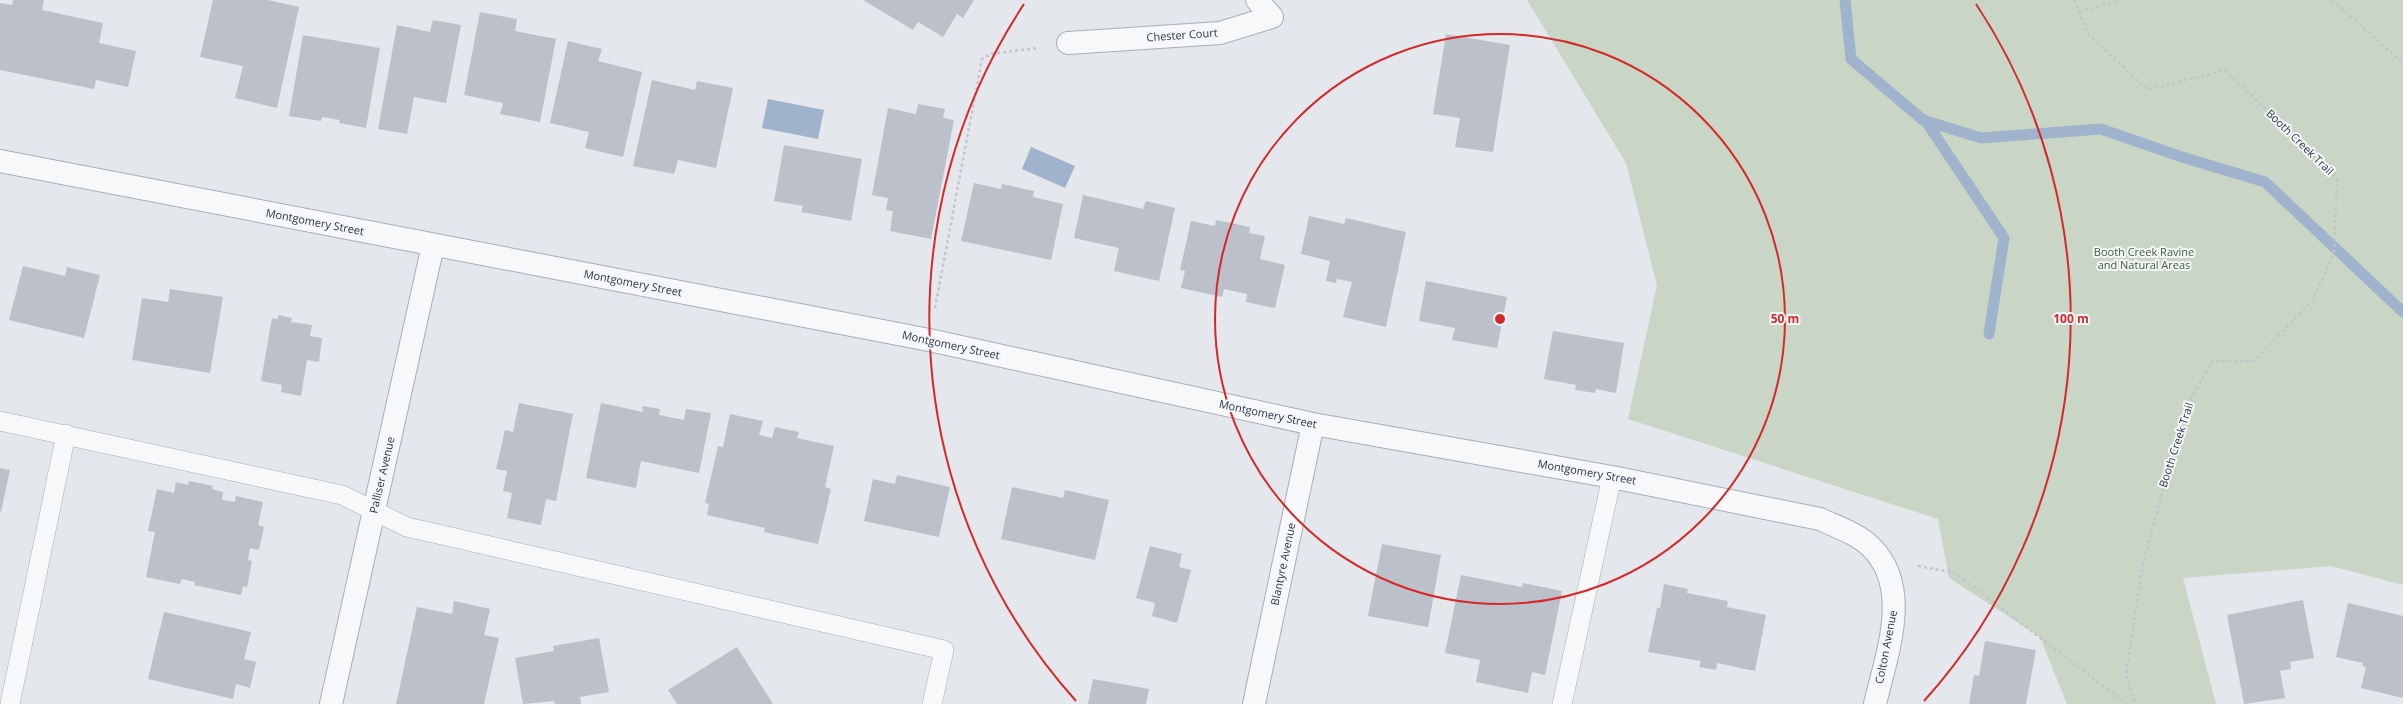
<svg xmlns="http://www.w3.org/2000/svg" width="2403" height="704" font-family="'Open Sans',sans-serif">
  <rect width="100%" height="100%" fill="#e4e7ec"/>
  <path fill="#c9d6c5" d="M1527 0H2403V585L2331 566 2183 578 2216 704H2067L2040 637 1949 578 1938 519 1628 419 1657 285 1626 163Z"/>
  <path fill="#9fb4cc" d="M768 99 824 110 818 139 762 128Z
    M1031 147 1075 166 1065 188 1022 169Z"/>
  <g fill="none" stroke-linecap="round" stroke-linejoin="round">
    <path stroke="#9fb4cc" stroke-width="11" d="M1845 0 1851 59 1923 120 1981 138 2101 129 2182 157 2265 182 2403 312
      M1925 120 2004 238 1989 334"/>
  </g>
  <path fill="#bbc0ca" d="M13 0H44L42 10 103 23 99 43 136 51 128 87 96 80 94 89 0 70V3L12 5Z
    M213 0H268L299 7 277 108 235 98 243 66 200 57Z
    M863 0H974L963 18 957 14 943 37 918 22 913 30Z
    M480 12 517 19 515 31 556 39 540 122 500 114 503 103 464 95Z
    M433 20 461 25 446 103 414 97 407 134 378 129 397 25 430 32Z
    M1446 34 1510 45 1493 152 1455 147 1460 118 1433 114Z
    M303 35 380 48 366 128 339 123 340 120 322 117 321 121 289 116Z
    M568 41 602 49 598 61 642 72 623 157 585 148 589 132 550 123Z
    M652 80 695 90 697 81 733 88 716 168 678 160 674 174 633 166Z
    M918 104 945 109 943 118 954 120 931 239 890 231 893 211 886 210 888 198 872 195 888 108 916 114Z
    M784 145 862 159 851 221 801 212 803 206 774 201Z
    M974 183 1001 189 1002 184 1034 191 1033 197 1063 204 1051 260 961 241Z
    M1083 195 1143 209 1146 201 1175 208 1159 281 1114 271 1119 248 1074 238Z
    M1309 216 1344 224 1346 218 1406 232 1386 327 1343 317 1352 282 1337 279 1336 283 1326 281 1330 261 1301 254Z
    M1216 220 1250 227 1249 233 1265 236 1260 259 1285 265 1275 308 1246 302 1247 294 1224 289 1222 297 1181 288 1185 271 1180 270 1191 221 1215 226Z
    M23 266 65 276 67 267 100 275 84 338 9 320Z
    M1426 281 1507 297 1497 348 1452 340 1455 328 1419 321Z
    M170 289 223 297 210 373 132 360 142 298 168 302Z
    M278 315 292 318 291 322 312 325 310 336 322 338 319 362 307 360 301 396 281 392 282 385 261 381 272 318 278 319Z
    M1553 331 1624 343 1616 393 1596 389 1595 393 1575 390 1576 385 1544 379Z
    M519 403 573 414 556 501 546 499 541 525 507 518 512 493 503 491 507 471 496 469 505 430 513 432Z
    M601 403 643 412 642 406 660 409 659 415 684 420 686 409 711 413 699 473 641 461 636 488 586 478Z
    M730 414 763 421 759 435 772 438 775 427 799 432 797 438 834 446 825 487 831 489 818 544 764 532 765 528 707 515 709 504 705 503 718 446 723 447Z
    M0 468 10 470 1 512 0 511Z
    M897 475 950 487 939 537 864 521 873 479 895 484Z
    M189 481 213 486 212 489 223 492 222 500 235 502 236 496 263 502 258 525 264 527 259 550 250 548 248 560 252 561 247 587 243 586 241 595 194 585 195 582 182 579 180 584 146 577 155 532 148 531 157 489 174 493 176 482 188 485Z
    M1012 487 1063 498 1065 490 1109 500 1095 560 1001 539Z
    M1382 544 1441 555 1428 627 1368 616Z
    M1150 546 1182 554 1179 567 1191 570 1177 623 1152 616 1155 603 1136 598Z
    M1461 575 1522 587 1523 583 1562 591 1545 675 1532 672 1528 693 1476 682 1480 660 1445 653Z
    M1664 584 1688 589 1687 593 1728 601 1727 607 1766 615 1755 671 1717 663 1716 670 1699 667 1701 661 1648 652 1657 608H1660Z
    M2303 600 2314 658 2290 662 2291 669 2280 671 2285 698 2244 704 2227 615Z
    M454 601 490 609 484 635 499 638 484 704H396L417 607 452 614Z
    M2348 603 2403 616V698L2361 688 2366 667 2362 666 2363 663 2336 657Z
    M164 612 251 632 244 659 256 662 250 688 236 684 233 699 148 679Z
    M599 638 609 692 580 697 581 704H555L554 701 523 704 515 658 554 651 553 646Z
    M1985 641 2036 650 2026 704H1969L1974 675 1979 676Z
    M737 647 773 704H677L668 690Z
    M1093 679 1149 689 1146 704H1088Z"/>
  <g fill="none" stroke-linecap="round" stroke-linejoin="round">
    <defs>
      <path id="lane" d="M0 421 342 495 407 527 944 650 932 704
        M10 704 66 434
        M1562 704 1612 477"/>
      <path id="street" d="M1068 43 1220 33 1272 17 1257 0
        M0 161 929 340 1313 424 1612 477 1820 519C1837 527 1858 534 1871 547 1913 588 1886 656 1875 704
        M331 704 433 245
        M1254 704 1313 424"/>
    </defs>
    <use href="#lane" stroke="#a9aeb7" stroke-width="20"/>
    <use href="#street" stroke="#a9aeb7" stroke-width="24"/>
    <path stroke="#c2c5cb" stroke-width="2.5" stroke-dasharray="3 3" stroke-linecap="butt" d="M2074 0 2088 34 2148 90 2225 70 2337 178 2334 253 2313 300 2254 361H2213L2186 406 2143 563 2126 674 2135 704
      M2332 0 2403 63
      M2079 12 2119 0
      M935 308 982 59 991 54 1037 48
      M1918 566 1955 573 2127 704"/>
    <use href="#lane" stroke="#f7f8fa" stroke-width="19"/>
    <use href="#street" stroke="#f7f8fa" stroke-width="22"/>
  </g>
  <g fill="none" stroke="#d62828" stroke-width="2">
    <circle cx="1500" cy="319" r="285"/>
    <path d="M1076 701A571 571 0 0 1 1024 4M1976 4A571 571 0 0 1 1924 701"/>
  </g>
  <g text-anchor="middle" stroke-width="4" stroke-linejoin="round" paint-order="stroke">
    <g font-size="11" fill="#2b3445" stroke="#f4f6f9">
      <text transform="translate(1182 35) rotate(-4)" y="4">Chester Court</text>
      <text transform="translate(2300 142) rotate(44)" y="4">Booth Creek Trail</text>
      <text transform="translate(315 222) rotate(11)" y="4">Montgomery Street</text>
      <text transform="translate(633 283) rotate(11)" y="4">Montgomery Street</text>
      <text transform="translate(951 345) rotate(12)" y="4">Montgomery Street</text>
      <text transform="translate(1268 414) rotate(12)" y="4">Montgomery Street</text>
      <text transform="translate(2176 445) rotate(-72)" y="4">Booth Creek Trail</text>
      <text transform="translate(1587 472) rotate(10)" y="4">Montgomery Street</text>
      <text transform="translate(382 475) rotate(-77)" y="4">Palliser Avenue</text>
      <text transform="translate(1283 564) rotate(-78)" y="4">Blantyre Avenue</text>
      <text transform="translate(1886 647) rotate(-79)" y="4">Colton Avenue</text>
    </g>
    <g font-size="11" fill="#3f6138" stroke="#f4f6f9">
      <text x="2144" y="256">Booth Creek Ravine<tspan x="2144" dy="13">and Natural Areas</tspan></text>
    </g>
  </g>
  <circle cx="1500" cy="319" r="6" fill="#d62828" stroke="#f4f6f9" stroke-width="2"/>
  <g font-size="12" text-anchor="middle" font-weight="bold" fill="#d62828" stroke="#f4f6f9" stroke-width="4" stroke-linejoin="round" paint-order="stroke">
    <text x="1785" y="323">50 m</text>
    <text x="2071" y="323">100 m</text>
  </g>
</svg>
